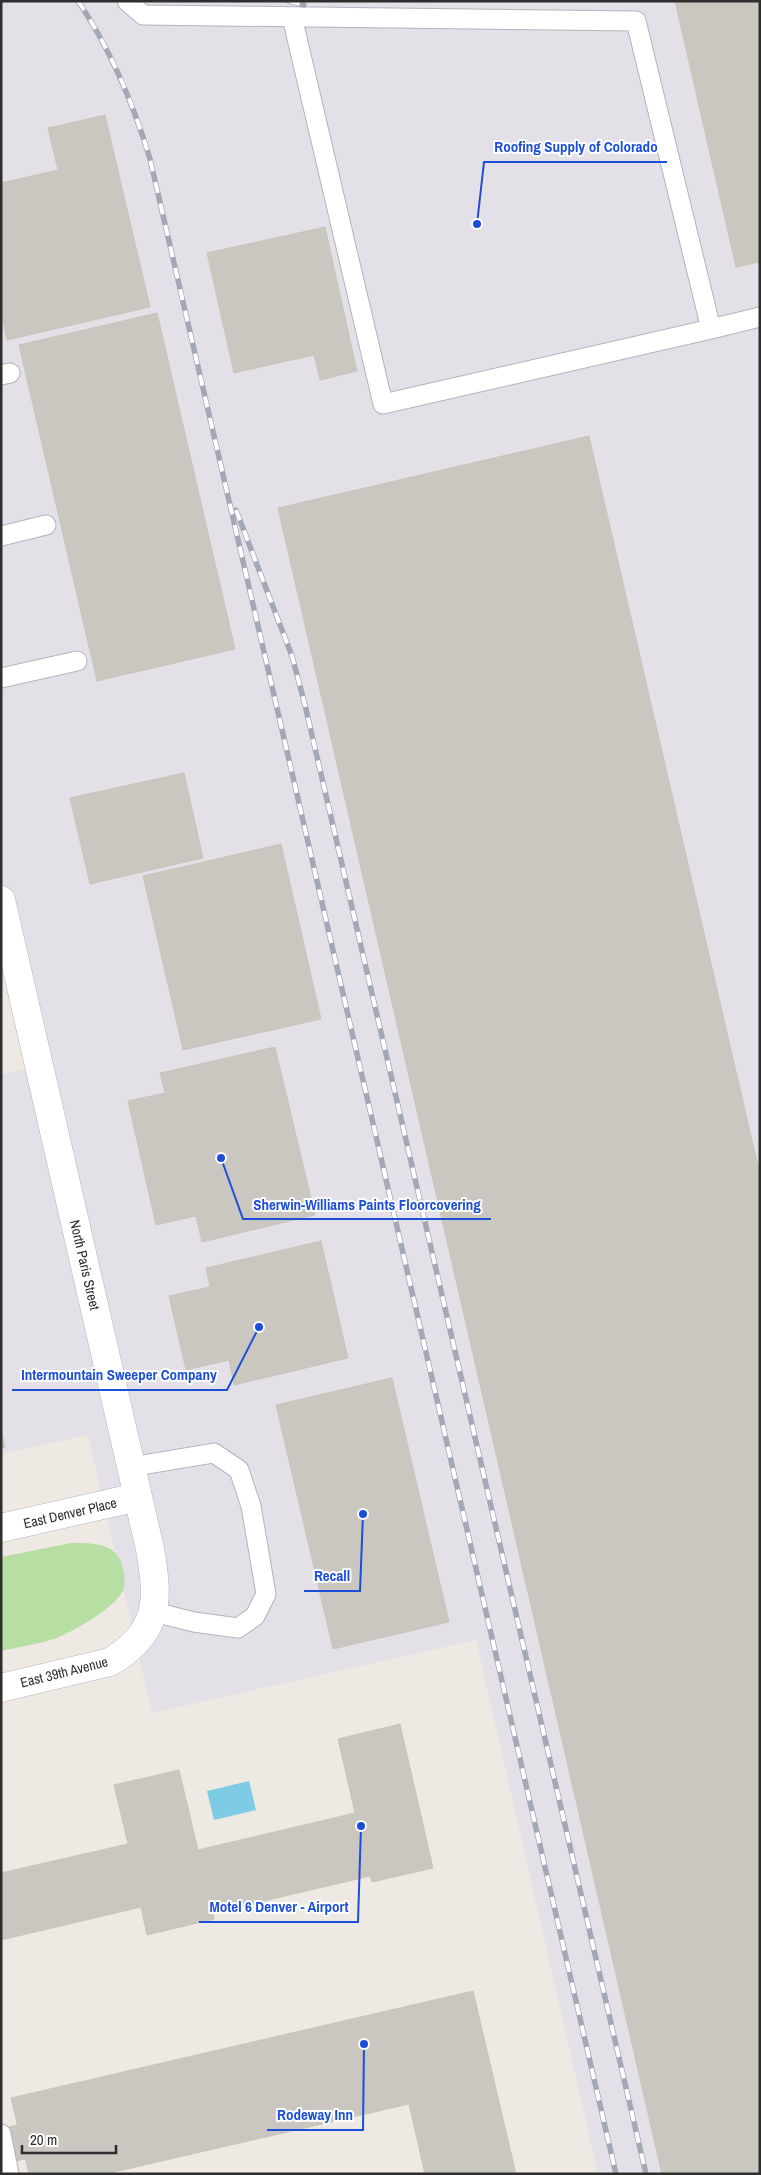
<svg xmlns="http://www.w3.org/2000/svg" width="761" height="2175" font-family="'Archivo Narrow',sans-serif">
  <rect width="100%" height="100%" fill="#eee9e2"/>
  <path fill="#e3e1e7" d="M1 1H760V2174H598L476 1640 152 1713 88 1435 1 1454V1075L39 1066 1 900Z"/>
  <path fill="#b8dfa3" d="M71 1543C90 1543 116 1542 122 1565 124 1572 125 1580 124 1588 119 1606 71 1633 54 1639 37 1644 19 1647 1 1651V1557Z"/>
  <path fill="#7ecbe6" d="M249 1781 256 1810 214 1820 207 1791Z"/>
  <path fill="#cac7c0" stroke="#cac4bb" d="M675 1H760V262L736 267Z
    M105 115 150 307 7 340 1 313V183L58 170 48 128Z
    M325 227 357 371 320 380 314 355 234 373 207 253Z
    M157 313 235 649 97 681 19 345Z
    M589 436 760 1175V2174H662L278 508Z
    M184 773 203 858 90 884 70 798Z
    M281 844 321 1019 183 1050 143 876Z
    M275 1047 315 1215 202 1242 196 1216 156 1225 128 1101 165 1093 160 1073Z
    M321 1241 348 1358 234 1385 229 1360 186 1370 169 1296 210 1287 206 1268Z
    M392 1378 449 1622 333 1649 276 1405Z
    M1 1430 5 1447 1 1448Z
    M400 1724 433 1868 372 1882 370 1876 213 1913 214 1919 147 1935 141 1907 1 1940V1873L128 1844 114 1785 179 1770 198 1850 355 1813 338 1739Z
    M473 1991 516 2174H425L409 2104 105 2174H29L11 2098Z
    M17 2125 25 2159 1 2164V2129Z"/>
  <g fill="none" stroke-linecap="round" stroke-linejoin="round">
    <defs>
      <path id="lane" d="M127 1 143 15 636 21 711 329 760 317
        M292 17 383 404 711 329
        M1 375 10 373
        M1 536 46 525
        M1 678 77 661
        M130 1467 214 1453 239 1470 251 1506 266 1594 255 1616 238 1628 194 1622 154 1612
        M1 2134 9 2174"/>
      <path id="secondary" d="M1 900 150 1549C159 1601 160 1632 110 1662L1 1688
        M1 1528 138 1497"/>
    </defs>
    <use href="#lane" stroke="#b2b4bd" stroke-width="21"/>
    <use href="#secondary" stroke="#b2b4bd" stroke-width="29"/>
    <use href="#lane" stroke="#fff" stroke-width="19"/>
    <use href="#secondary" stroke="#fff" stroke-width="28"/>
    <defs>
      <path id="rail" d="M78 1C111 50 133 103 150 159L616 2174
        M289 1 304 5
        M236 510 292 656 305 705 646 2174"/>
    </defs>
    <use href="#rail" stroke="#a4a7b6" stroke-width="5.5"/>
    <use href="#rail" stroke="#fff" stroke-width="4" stroke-dasharray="11" stroke-linecap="butt"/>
  </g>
  <g text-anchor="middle" stroke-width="4" stroke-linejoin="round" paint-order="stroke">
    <g font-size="14" fill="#2e2e2e" stroke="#fff">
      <text transform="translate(85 1265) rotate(77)" y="5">North Paris Street</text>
      <text transform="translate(70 1513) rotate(-13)" y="5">East Denver Place</text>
      <text transform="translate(64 1672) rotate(-14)" y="5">East 39th Avenue</text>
    </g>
  </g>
  <path fill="none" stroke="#1d4ed8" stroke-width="2" d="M477 224L484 162H667M221 1158L243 1219H491M259 1327L227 1390H12M363 1514L360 1591H304M361 1826L358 1922H199M364 2044L363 2130H267"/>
  <g fill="#1d4ed8" stroke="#fff" stroke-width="2">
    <circle cx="477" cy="224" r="5"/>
    <circle cx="221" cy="1158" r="5"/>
    <circle cx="259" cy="1327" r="5"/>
    <circle cx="363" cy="1514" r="5"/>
    <circle cx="361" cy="1826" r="5"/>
    <circle cx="364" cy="2044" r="5"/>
  </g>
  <g font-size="15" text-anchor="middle" font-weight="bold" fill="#1d4ed8" stroke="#fff" stroke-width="4" stroke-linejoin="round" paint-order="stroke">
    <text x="576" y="152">Roofing Supply of Colorado</text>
    <text x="367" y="1210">Sherwin-Williams Paints Floorcovering</text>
    <text x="119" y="1380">Intermountain Sweeper Company</text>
    <text x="332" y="1581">Recall</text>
    <text x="279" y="1912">Motel 6 Denver - Airport</text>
    <text x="315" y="2120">Rodeway Inn</text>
  </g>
  <rect width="761" height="2175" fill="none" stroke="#2e2e2e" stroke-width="5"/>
  <path d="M22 2145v8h94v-8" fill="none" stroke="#2e2e2e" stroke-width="2.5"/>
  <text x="30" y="2145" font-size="15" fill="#2e2e2e" stroke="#ffffff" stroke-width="4" paint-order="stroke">20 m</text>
</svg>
